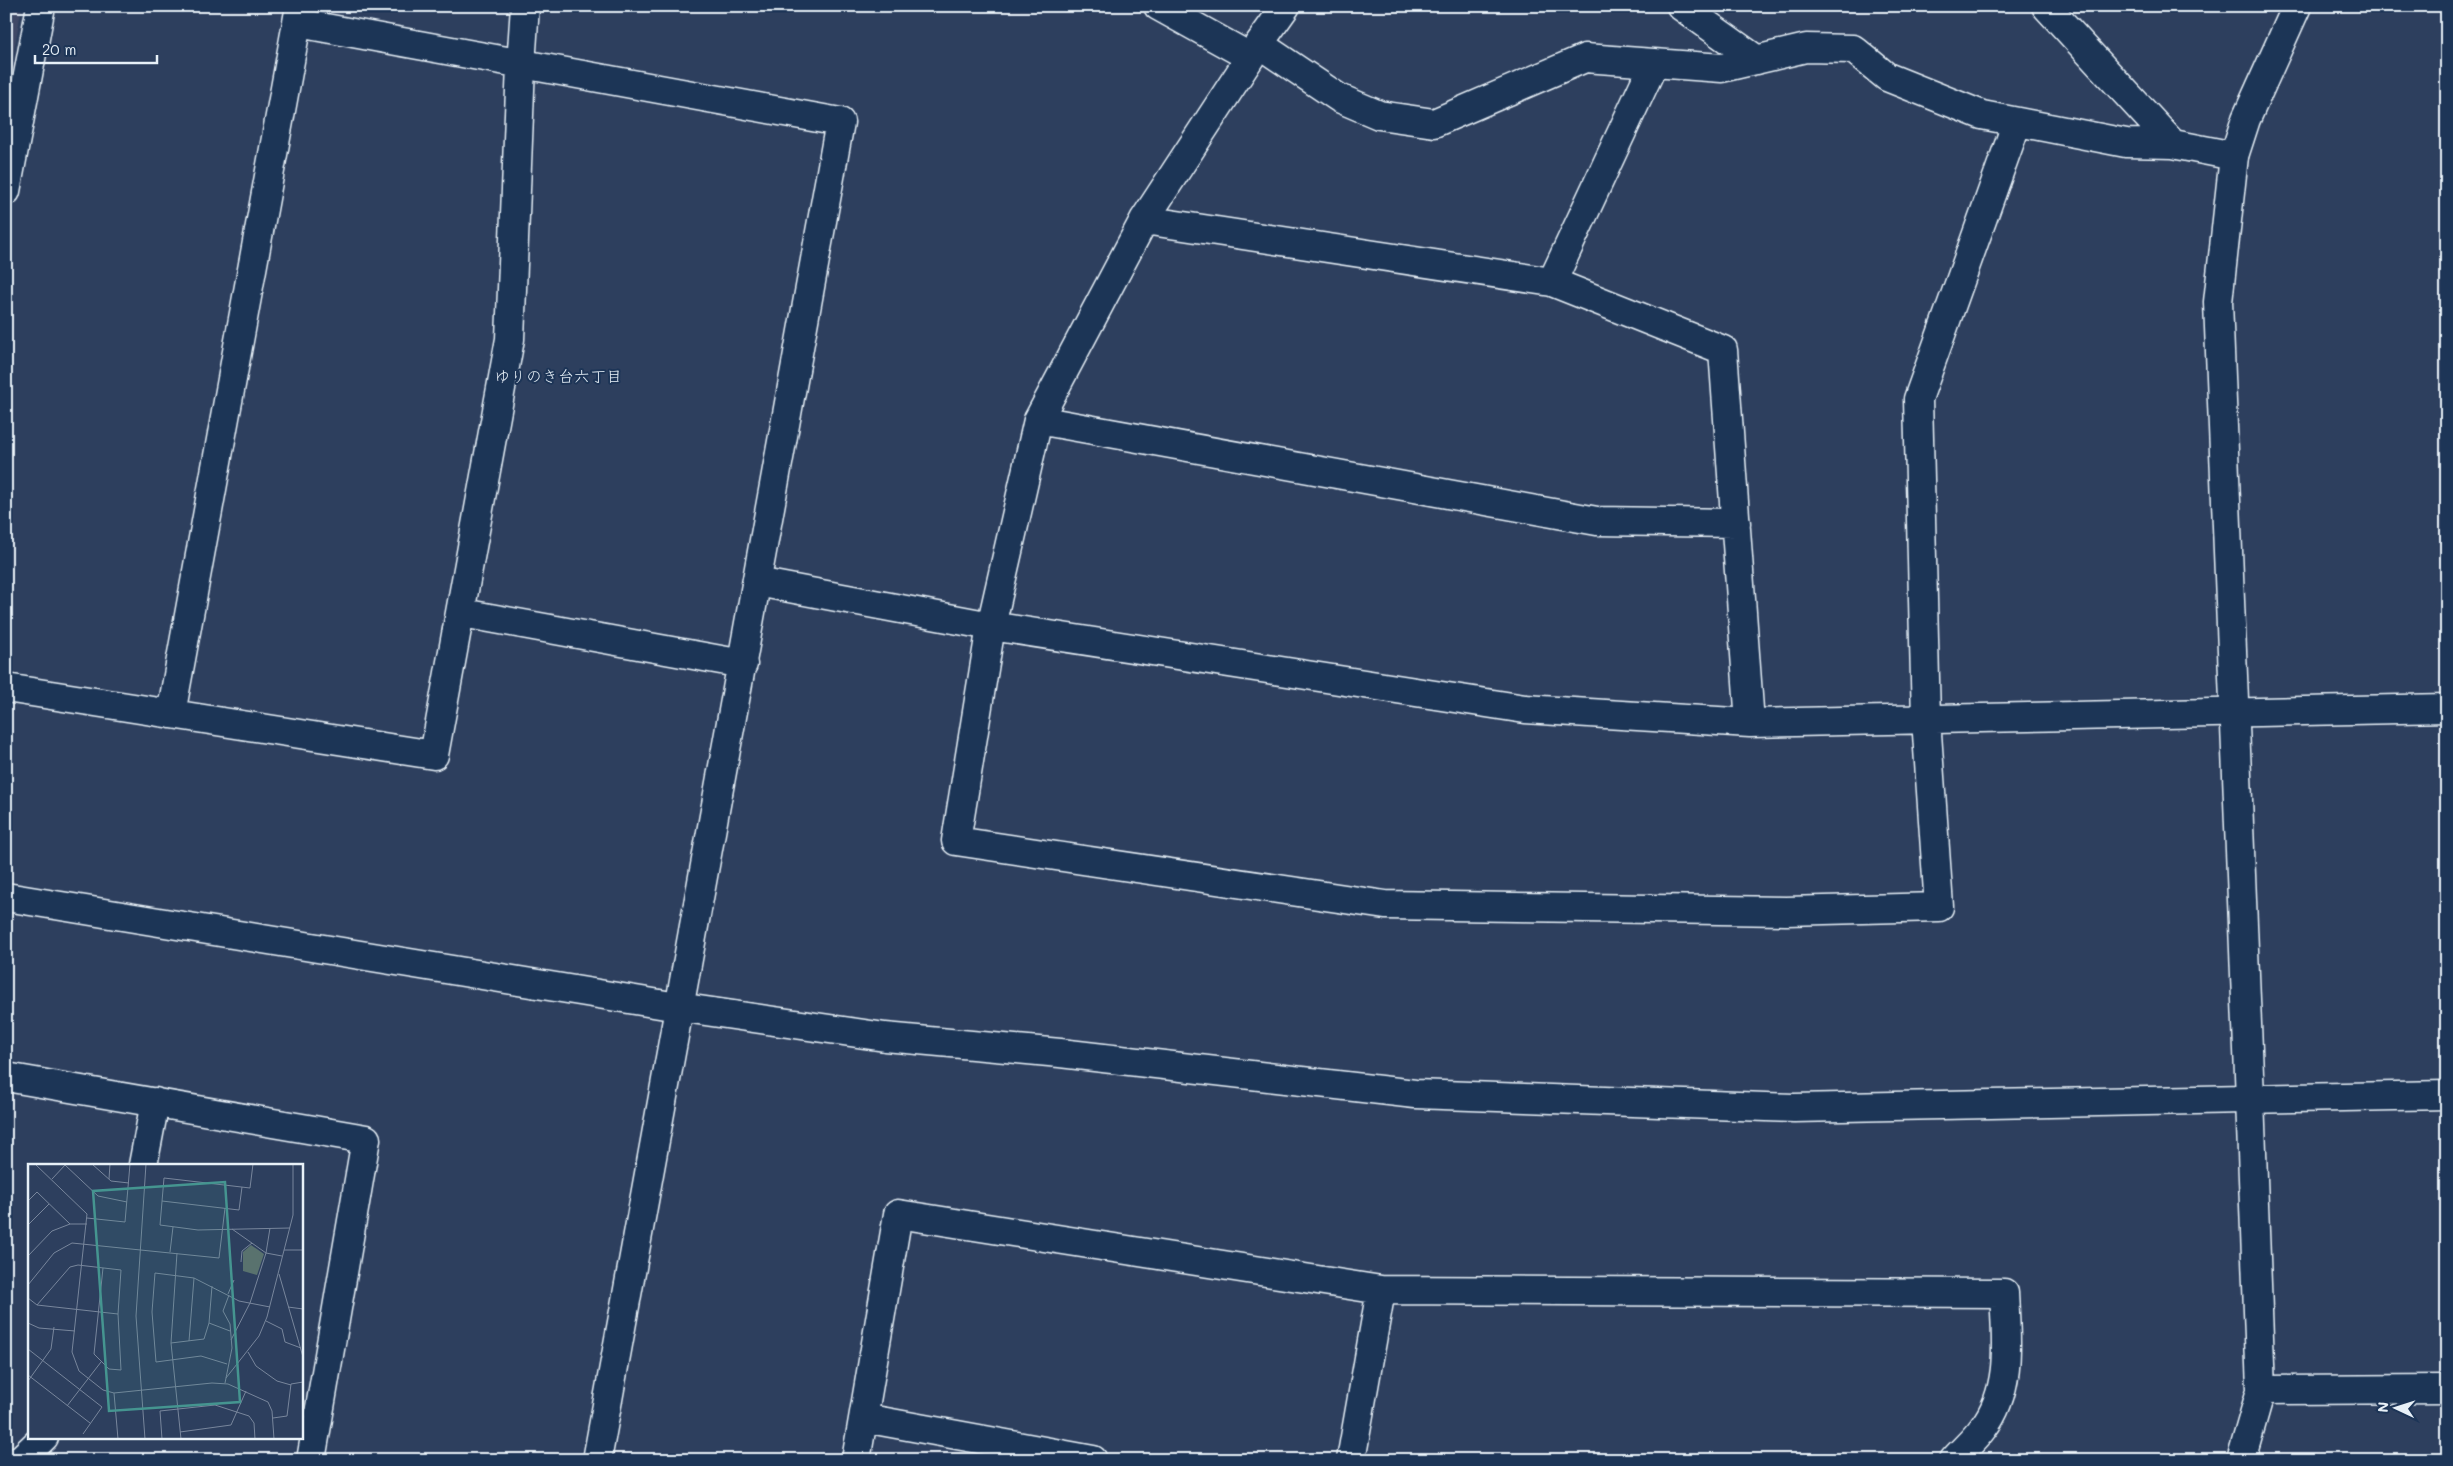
<svg xmlns="http://www.w3.org/2000/svg" width="2453" height="1466" font-family="Mali,'Klee One',sans-serif">
  <rect width="100%" height="100%" fill="#2d3f5e"/>
  <filter id="ink" filterUnits="userSpaceOnUse"><feTurbulence type="fractalNoise" baseFrequency=".02" numOctaves="2"/><feDisplacementMap in="SourceGraphic" scale="10" xChannelSelector="R" yChannelSelector="G"/><feConvolveMatrix kernelMatrix="1 2 1 2 8 2 1 2 1" color-interpolation-filters="sRGB"/></filter>
  <g filter="url(#ink)">
    <path fill="#404a66" d="M6 6H22L6 92Z"/>
    <g fill="none" stroke-linecap="round" stroke-linejoin="round">
      <defs>
        <path id="street" d="M1158 6 1250 57
          M1286 6 1259 44 1144 220 1038 420 991 626 956 841 1385 905 1786 911 1939 907 1926 719 1918 399 2017 122
          M1681 6 1757 60
          M2046 6 2173 144 2234 156
          M298 23 840 122 597 1460
          M1259 44 1339 98 1379 115 1434 123 1585 58 1722 68 1806 48 1853 49 1887 77 1982 115 2126 143 2173 144
          M6 191 41 6
          M1144 220 1552 282 1723 350 1750 723
          M1552 282 1654 63
          M1038 420 1597 521 1736 523
          M757 582 991 626 1525 709 1750 723 2447 708
          M462 613 743 664
          M6 688 434 755 510 339 521 65 525 6
          M171 714 300 6
          M6 1077 366 1139 311 1460
          M143 1165 155 1102
          M2261 1390 2447 1389
          M864 1418 1093 1460
          M20 1460 44 1437
          M856 1460 898 1214 1381 1290 2004 1293C2006 1338 2013 1389 1983 1428 1975 1439 1964 1449 1954 1460
          M1351 1460 1381 1290
          M2241 1460 2261 1390 2250 1099"/>
        <path id="secondary" d="M6 897 678 1007 885 1037 1060 1053 1415 1094 1794 1108 2447 1095
          M2250 1099 2218 302 2234 156 2246 119 2297 6"/>
      </defs>
      <use href="#street" stroke="#e8f1f8" stroke-width="31"/>
      <use href="#secondary" stroke="#e8f1f8" stroke-width="31"/>
      <use href="#street" stroke="#1d3557" stroke-width="28"/>
      <use href="#secondary" stroke="#1d3557" stroke-width="28"/>
    </g>
  </g>
  <g text-anchor="middle" stroke-width="4" stroke-linejoin="round" paint-order="stroke">
    <g font-size="16" fill="#e8f1f8" stroke="#1d3557">
      <text x="558" y="382">ゆりのき台六丁目</text>
    </g>
  </g>
  <g transform="translate(28 1164)">
    <rect width="275" height="275" fill="#2d3f5e"/>
    <path d="M223 81 236 90 229 111 215 107V88Z" fill="#59726e"/>
    <path fill="none" stroke="#78869c" stroke-width="1" d="M7 0 59 50 44 188 51 207 75 226 86 229 184 219 200 220 240 238 244 247 246 275M64 0 83 17 101 19M225 0 222 24 136 14 132 61 170 66 262 64M37 1 70 32 99 38M24 15 38 0M81 15 82 0M0 37 9 28 42 60M134 37 211 46 214 23M59 54 97 58 102 0M0 61 21 40M242 64 238 89 254 92M256 86H275M142 88 145 63M149 89 143 179 153 275M0 92 24 67 42 60H59M213 98 214 87 224 79M251 110 275 193M0 121 26 89 44 79 191 94 197 44M200 130 206 116M0 134 9 141 90 150M9 141 42 103 50 101 93 106 90 150 93 206 81 205 66 190 75 104M260 143 275 145M238 157 254 165 257 178 273 184M0 159 11 164 47 167M181 159 202 167M203 176 222 139 238 89 204 65M161 177 166 114M143 179 176 175 181 159 184 122M0 185 74 243 55 270M220 188 228 202 249 217 263 221M199 200 173 192 128 198 124 148 127 109 166 114 211 137 242 143M0 211 62 259M198 214 204 184 202 160 195 147 201 131M0 217 23 185 26 163M197 219 198 214 231 172 239 153 265 51V0M86 229 90 275M39 242 73 198M245 254 259 252 263 220 275 218M152 268 203 261 218 227M117 275 108 152 118 0M134 275 132 247 187 241 221 252 226 259 227 275"/>
    <path fill="#459590" fill-opacity="0.15" stroke="#459590" stroke-width="2.5" d="M197 18 212 238 81 247 65 27Z"/>
    <rect width="275" height="275" fill="none" stroke="#e8f1f8" stroke-width="2.5"/>
  </g>
  <rect width="2453" height="1466" fill="none" stroke="#1d3557" stroke-width="25"/>
  <rect x="12" y="12" width="2428" height="1441" fill="none" stroke="#e8f1f8" stroke-width="2" filter="url(#ink)"/>
  <g transform="translate(2396 1408) rotate(274)" stroke="#1d3557" stroke-width="4" paint-order="stroke">
  <path d="M0-4L9 19L0 12L-9 19Z" fill="#e8f1f8"/>
  <text y="-8" font-size="14" font-weight="bold" text-anchor="middle" fill="#e8f1f8">N</text>
  </g>
  <path d="M35 55v8h122v-8" fill="none" stroke="#e8f1f8" stroke-width="2.5"/>
  <text x="42" y="55" font-size="15" fill="#e8f1f8" stroke="#1d3557" stroke-width="4" paint-order="stroke">20 m</text>
</svg>
